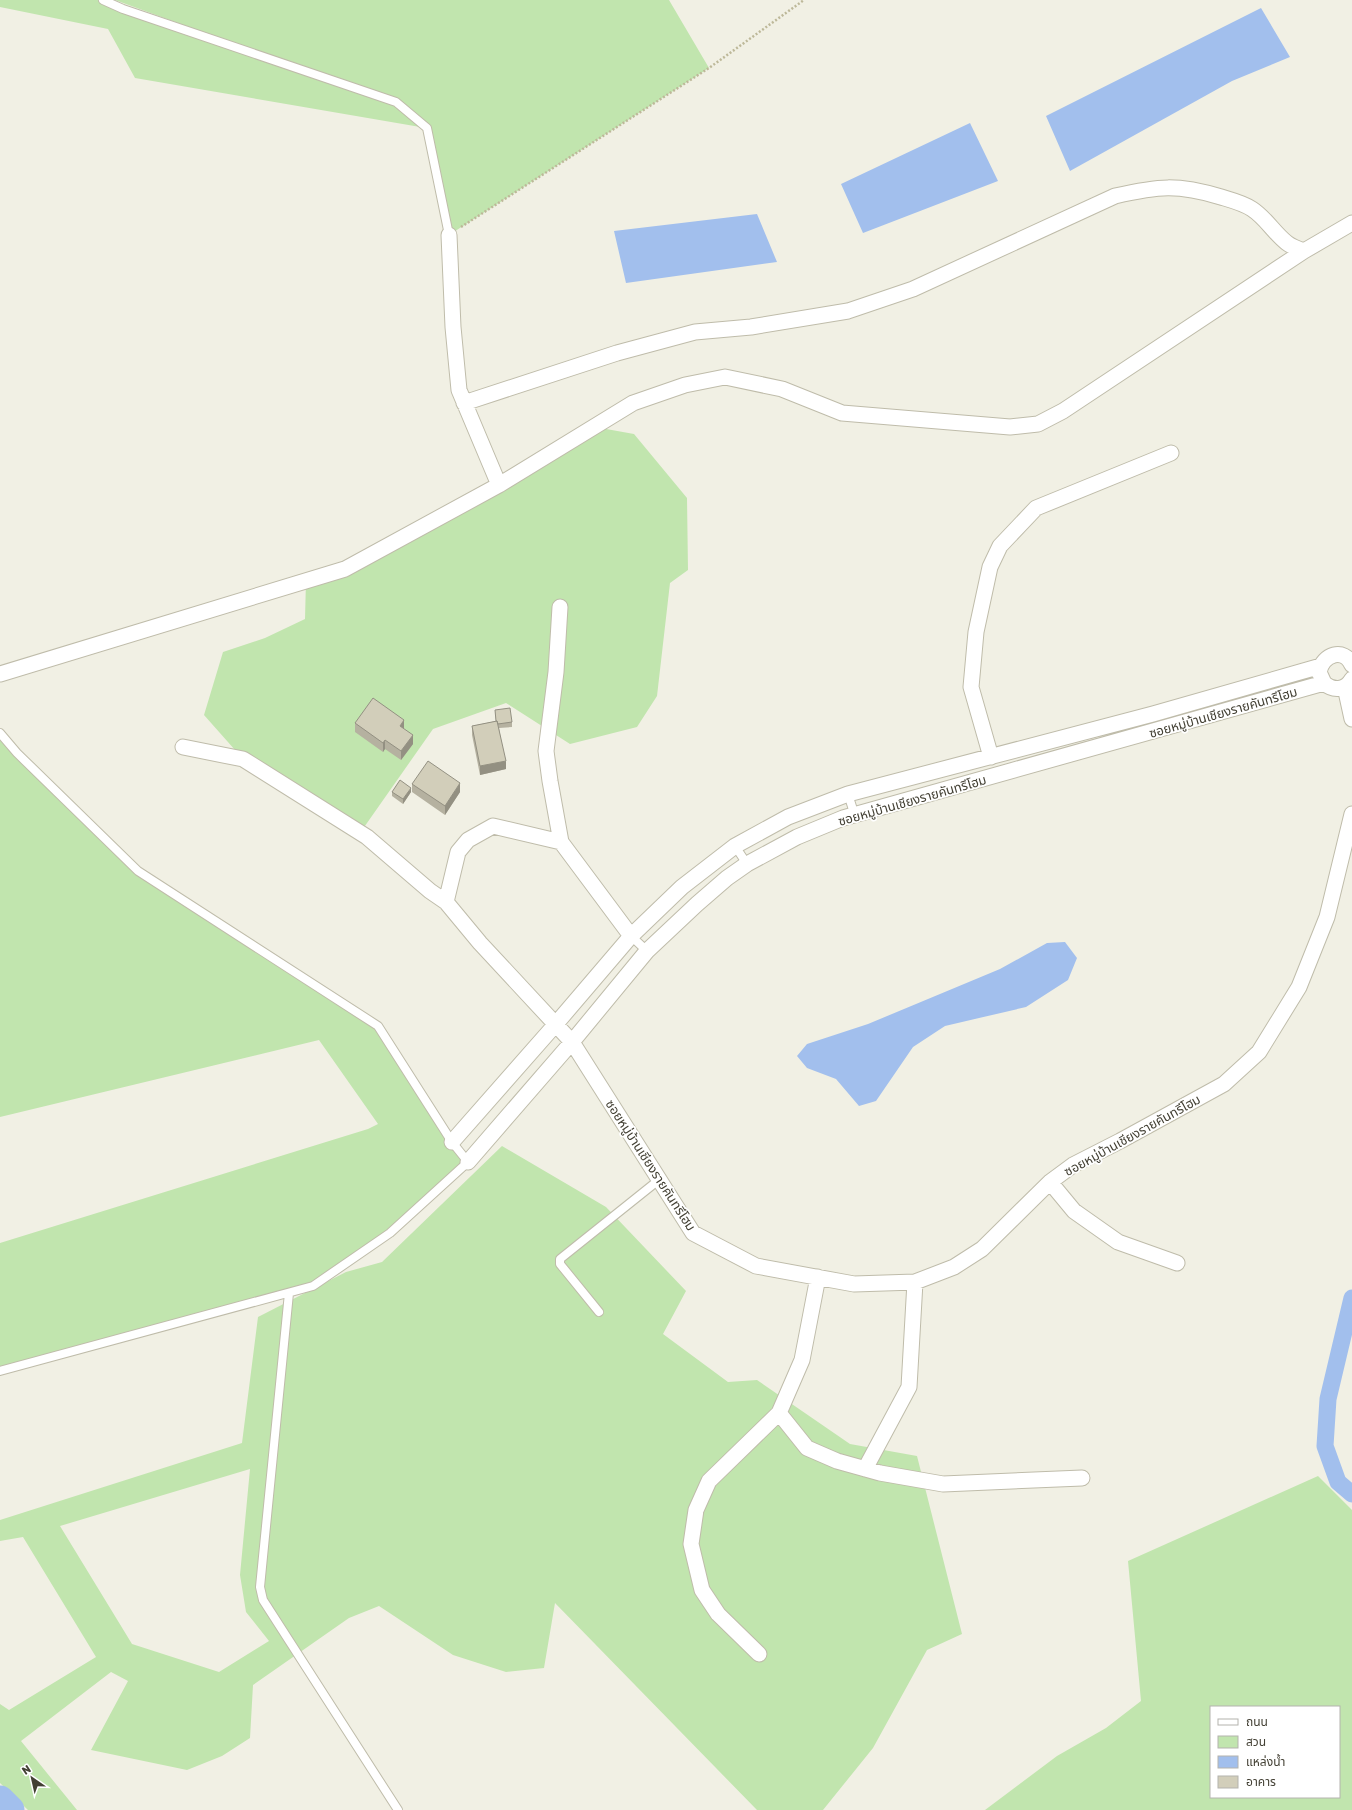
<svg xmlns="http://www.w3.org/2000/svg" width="1352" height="1810" font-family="Rubik,'Noto Sans Thai',sans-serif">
  <rect width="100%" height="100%" fill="#f1f0e4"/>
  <path fill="#c1e5ae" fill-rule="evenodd" d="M0 0H103L367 92 115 0H669L709 68 449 235 426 128 135 78 108 29 0 7Z
    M595 427 634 434 687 498 688 570 670 583 657 696 637 727 570 744 506 703 433 729 360 833 243 759 204 715 223 652 265 638 305 619 306 580 345 569Z
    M0 733 138 871 378 1026 468 1162 390 1233 313 1286 0 1371V1243L368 1129 378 1124 319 1040 0 1117Z
    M502 1146 606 1207 686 1291 663 1334 728 1382 757 1380 850 1444 917 1456 962 1634 927 1650 873 1748 823 1810H757L555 1603 544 1668 506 1672 453 1655 379 1606 349 1618 253 1685 250 1738 222 1756 187 1770 91 1750 128 1681 111 1672 21 1741 77 1810H28L0 1783V1704L9 1710 96 1657 23 1537 0 1541V1520L242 1443 258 1317 346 1272 382 1262ZM250 1469 240 1575 246 1612 269 1641 219 1672 132 1644 60 1526Z
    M1318 1476 1352 1510V1810H985L1057 1756 1106 1728 1141 1701 1128 1561ZM1211 1707H1339V1797H1211Z"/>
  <path fill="#a2bfed" d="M1261 8 1290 57 1232 81 1070 171 1046 116Z
    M970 123 998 181 863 233 841 184Z
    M757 214 777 262 626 283 614 231Z
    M1065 942 1077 958 1068 980 1026 1007 945 1026 913 1047 876 1101 859 1106 836 1079 807 1068 797 1056 807 1044 868 1024 1000 969 1047 943Z"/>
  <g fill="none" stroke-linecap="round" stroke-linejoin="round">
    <path stroke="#a2bfed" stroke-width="17" d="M1352 1298 1328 1399 1325 1446 1338 1482 1352 1494"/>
    <path stroke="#a2bfed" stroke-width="29" d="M0 1800 10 1810"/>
    <defs>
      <path id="lane" d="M103 0 123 9 396 102 427 128 449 235
        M0 733 17 753 138 871 378 1026 452 1142 468 1162 390 1233 313 1286 0 1371
        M848 794 855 816
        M735 846 747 864
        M631 936 647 951
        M289 1293 260 1587 263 1600 398 1810
        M599 1312 560 1264V1259L660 1179"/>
      <path id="street" d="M449 235 453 327 459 390 499 485
        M464 403 617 353 695 332 751 327 848 311 913 289 1115 196C1159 186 1177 184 1221 197 1231 200 1243 203 1252 209 1266 218 1274 233 1287 243 1292 247 1298 249 1304 251
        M560 607 556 672 546 751 550 781 561 842
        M1352 665C1344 647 1323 654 1319 672L1324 683C1333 691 1345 691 1352 679
        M0 674 345 569 499 485 633 403 685 385 725 377 782 389 842 413 1010 427 1038 424 1063 411 1304 251 1352 223
        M1345 687 1352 719
        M183 747 243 759 367 837 430 891 446 902 480 943 572 1042 693 1233 756 1266 854 1284 915 1282 954 1267 982 1249 1050 1182 1073 1165 1120 1141 1224 1084 1259 1052 1299 987 1327 917 1352 814
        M991 757 971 687 976 632 990 567 1000 546 1036 508 1171 453
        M446 902 458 852 468 840 493 826 561 842 631 936
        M452 1142 555 1025 631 936 682 887 735 846 788 817 848 794 1153 714 1321 666
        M468 1162 572 1042 647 951 697 904 727 878 747 864 797 837 843 818 1324 683
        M1050 1182 1074 1211 1118 1242 1177 1263
        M779 1413 807 1448 837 1461 880 1473 943 1484 1082 1478
        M865 1469 909 1387 915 1282
        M759 1654 718 1614 702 1590 691 1544 696 1510 709 1481 779 1413 802 1360 818 1277"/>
    </defs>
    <use href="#lane" stroke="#bfbcaa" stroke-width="10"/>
    <use href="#street" stroke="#bfbcaa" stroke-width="17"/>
    <path stroke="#bdb899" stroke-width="2.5" stroke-dasharray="2 2" stroke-linecap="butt" d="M461 227 709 68 804 0"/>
    <use href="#lane" stroke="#fff" stroke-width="8"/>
    <use href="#street" stroke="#fff" stroke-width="15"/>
  </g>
  <path fill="#b5b1a0" d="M495 710 512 722V727L499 728 506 769 480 775 472 735V726L496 721Z
    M355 723 404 729 413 744 401 760 385 749 383 752 355 732Z
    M412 784 460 792 445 815 412 792Z
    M392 792H411L403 804 392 796Z"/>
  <path fill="#939082" d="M404 720V729L400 735V726Z
    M413 735V744L401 760V751Z
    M385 740V749L383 752V743Z
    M506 761V769L480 775V766Z
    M460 783V792L445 815V806Z
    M411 788V792L403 804V799Z"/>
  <path fill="#d2ceba" stroke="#939082" d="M373 698 404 720 400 726 413 735 401 751 385 740 383 743 355 723Z
    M510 708 512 722 498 724 497 721H496L495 710Z
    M497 721 506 761 480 766 472 726Z
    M428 761 460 783 445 806 412 784Z
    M400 780 411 788 403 799 392 792Z"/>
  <g text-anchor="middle" stroke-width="3.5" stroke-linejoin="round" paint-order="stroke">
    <g font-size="13" fill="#434034" stroke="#fff">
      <text transform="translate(1223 712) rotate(-16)" y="5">ซอยหมู่บ้านเชียงรายคันทรีโฮม</text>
      <text transform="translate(912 800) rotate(-16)" y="5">ซอยหมู่บ้านเชียงรายคันทรีโฮม</text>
      <text transform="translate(1132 1135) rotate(-29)" y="5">ซอยหมู่บ้านเชียงรายคันทรีโฮม</text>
      <text transform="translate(651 1165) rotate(57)" y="5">ซอยหมู่บ้านเชียงรายคันทรีโฮม</text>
    </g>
  </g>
  <rect x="1210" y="1706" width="130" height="92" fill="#ffffff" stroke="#b4b3ae"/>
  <rect x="1218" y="1719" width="20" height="6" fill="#ffffff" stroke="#b4b3ae"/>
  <text x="1246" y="1726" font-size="12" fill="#434034">ถนน</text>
  <rect x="1218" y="1736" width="20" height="12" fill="#c1e5ae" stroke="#b4b3ae"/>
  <text x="1246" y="1746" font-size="12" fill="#434034">สวน</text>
  <rect x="1218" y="1756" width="20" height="12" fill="#a2bfed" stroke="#b4b3ae"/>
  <text x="1246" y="1766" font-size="12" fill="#434034">แหล่งน้ำ</text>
  <rect x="1218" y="1776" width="20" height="12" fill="#d2ceba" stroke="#b4b3ae"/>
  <text x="1246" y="1786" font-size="12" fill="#434034">อาคาร</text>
  <g transform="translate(32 1778) rotate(326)" stroke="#ffffff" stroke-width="3" paint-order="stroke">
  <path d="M0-3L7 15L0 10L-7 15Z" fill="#434034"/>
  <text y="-6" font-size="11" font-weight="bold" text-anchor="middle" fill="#434034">N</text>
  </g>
</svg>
